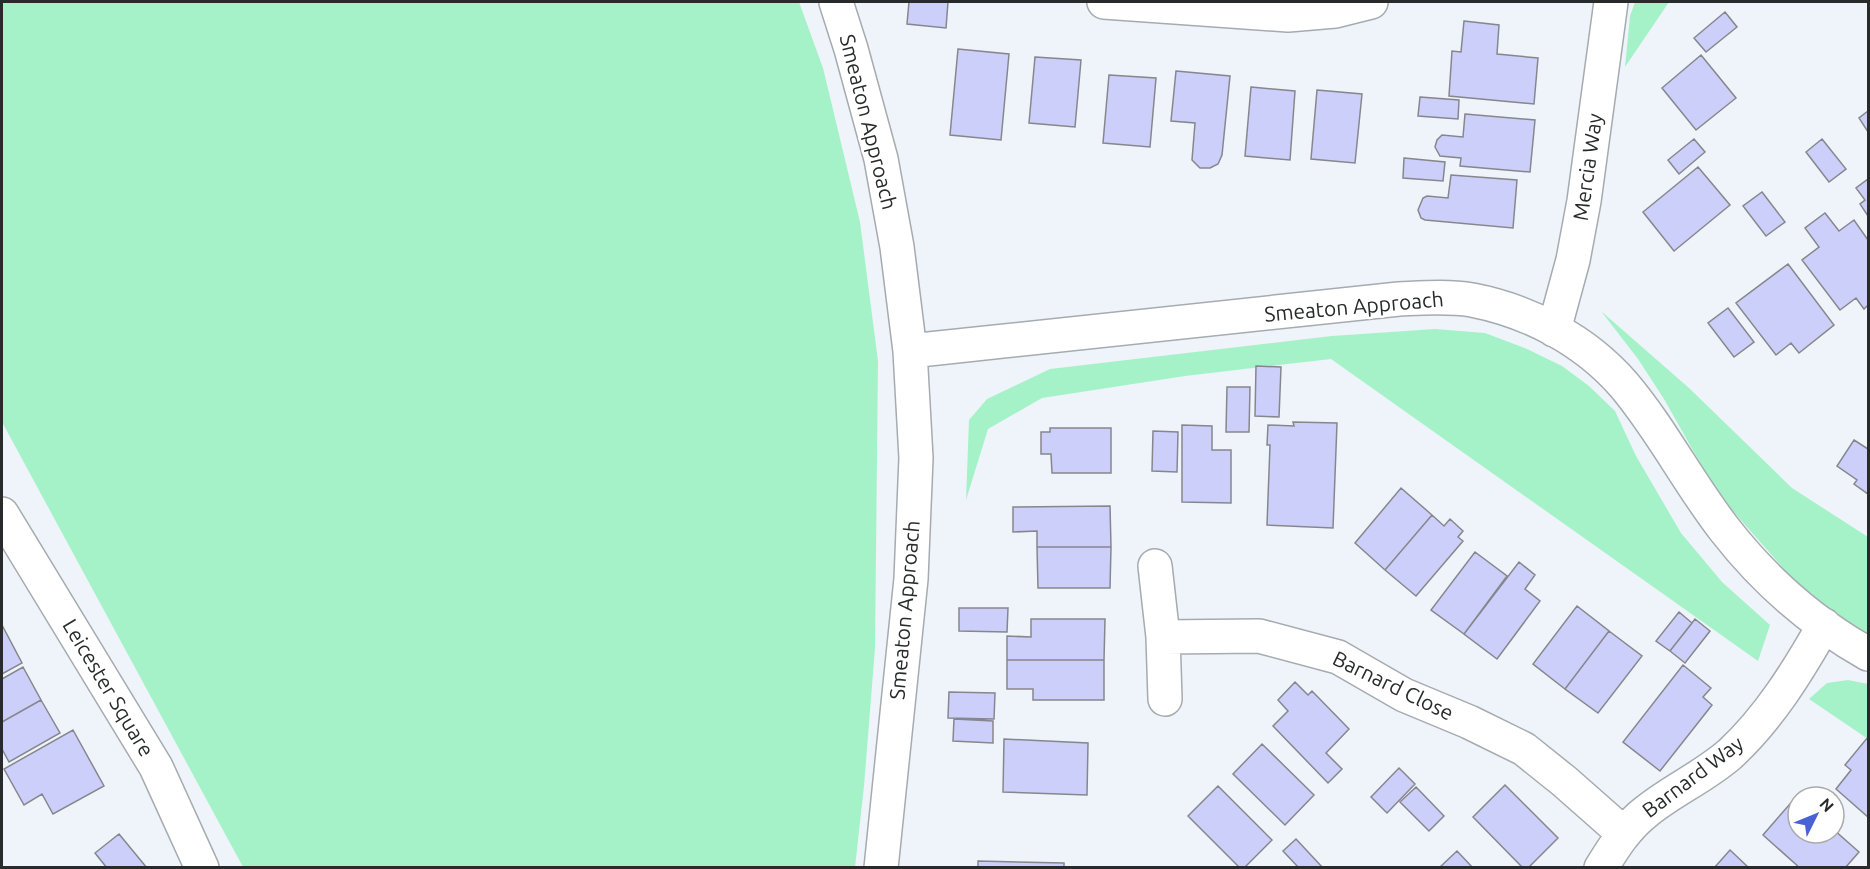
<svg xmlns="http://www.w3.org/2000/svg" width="1870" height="869" font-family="Ubuntu,sans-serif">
  <rect width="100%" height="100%" fill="#eef4f9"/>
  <path fill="#a5f2c8" d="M2 2H799L823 68 860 222 878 361 875 648 864 786 855 867H243L2 422Z
    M1635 2H1669L1625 67 1630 16Z
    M1601 311 1689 388 1792 488 1868 537V634L1839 616 1791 577 1717 493 1664 399 1638 359Z
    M1435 329 1485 333 1527 349 1562 366 1589 386 1615 411 1636 456 1681 533 1722 582 1770 625 1758 661 1331 359 1185 376 1042 398 988 429 966 500 969 420 987 399 1050 369 1332 336Z
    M1848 680 1868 684V739L1809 699 1827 683Z"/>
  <path fill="#cdcffb" stroke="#86878d" stroke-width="1.5" d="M909 2H948L946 28 907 24Z
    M1725 12 1737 27 1706 52 1694 38Z
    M1464 21 1499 25 1497 54 1538 58 1534 104 1449 96 1452 51 1461 52Z
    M958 49 1009 54 1001 140 950 135Z
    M1701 55 1736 98 1696 130 1662 88Z
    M1035 57 1081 60 1075 127 1029 123Z
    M1176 71 1230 76 1222 155 1218 164 1210 168H1200L1192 160 1195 123 1171 121Z
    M1109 75 1156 78 1150 147 1103 143Z
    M1251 87 1295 91 1290 160 1245 156Z
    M1317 90 1362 94 1355 163 1311 159Z
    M1420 97 1459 100 1458 119 1418 116Z
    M1868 111V132L1859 118Z
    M1465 114 1535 120 1530 172 1460 166 1461 158 1440 156 1435 147 1437 140 1442 135 1463 137Z
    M1694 139 1705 152 1679 174 1668 160Z
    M1822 139 1846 169 1829 182 1806 152Z
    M1404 158 1445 162 1443 181 1403 178Z
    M1698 167 1730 205 1674 251 1643 212Z
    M1451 175 1517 180 1513 228 1425 220 1421 218 1418 210 1423 198 1427 196 1448 198Z
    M1868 179V216L1860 204 1865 200 1856 188Z
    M1762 192 1785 222 1766 236 1743 206Z
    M1825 213 1839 231 1854 220 1868 240V305L1864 309 1856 298 1840 310 1802 260 1819 247 1805 228Z
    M1788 264 1834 325 1799 353 1791 343 1776 355 1736 303Z
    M1728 308 1754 342 1734 357 1708 323Z
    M1256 366 1281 367 1279 417 1255 416Z
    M1227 387H1250L1249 432H1226Z
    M1293 422 1337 423 1333 528 1267 525 1270 445H1267L1268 425 1294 426Z
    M1182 425 1212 426V450H1231V503L1182 502Z
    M1050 428H1111V473H1052L1051 454H1041V432H1050Z
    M1153 431 1178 432 1177 472 1152 471Z
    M1854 440 1868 449V494L1854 484 1857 480 1837 466Z
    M1401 488 1432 515 1385 570 1355 543Z
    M1110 506 1111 547H1037V531L1013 532V507Z
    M1432 515 1444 526 1450 519 1463 531 1458 537 1463 541 1416 596 1385 570Z
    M1037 547H1111L1110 588H1038Z
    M1475 552 1507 576 1464 634 1431 610Z
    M1519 562 1535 575 1525 589 1540 601 1497 659 1464 634Z
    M1577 606 1609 631 1565 689 1533 664Z
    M959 608H1008L1007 632 959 631Z
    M1679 612 1692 623 1670 651 1656 641Z
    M1031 619H1105L1104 660H1007V636L1031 637Z
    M1695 619 1710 631 1685 663 1670 651Z
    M2 625 22 663 2 674Z
    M1609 631 1642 656 1598 713 1565 689Z
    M1007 660H1104V700H1033V689H1007Z
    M1683 665 1711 688 1703 697 1712 705 1660 771 1623 742Z
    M23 667 41 700 2 722V679Z
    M1295 682 1308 695 1312 691 1349 729 1326 753 1342 769 1328 783 1273 726 1288 711 1278 700Z
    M949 692 995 693 994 719 948 718Z
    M41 700 60 733 9 762 2 749V722Z
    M954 719 993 721V743L953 741Z
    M73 730 104 786 53 814 42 794 24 805 4 769Z
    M1868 737V817L1836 789 1851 770 1845 765Z
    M1004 739 1088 743 1087 795 1003 792Z
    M1262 744 1314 795 1285 825 1233 774Z
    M1399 768 1415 784 1387 813 1371 797Z
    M1505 785 1558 838 1528 868H1523L1473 817Z
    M1218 786 1272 840 1244 868H1240L1188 816Z
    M1416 787 1444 816 1429 831 1400 802Z
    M1796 797 1798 799V833H1834V830L1859 852 1845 868H1800L1763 835Z
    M119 834 147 868H107L95 853Z
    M1296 839 1323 868H1299L1283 851Z
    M1730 850 1749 868H1714Z
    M1457 851 1473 868H1439Z
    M978 861 1064 863V868H978Z"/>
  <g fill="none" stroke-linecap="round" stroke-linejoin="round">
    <defs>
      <path id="minor" d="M836 2 851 49 881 159 897 247 910 351 916 458 911 579 881 868
        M1104 2 1288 15 1335 11 1371 2
        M1554 330 1573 260 1584 201 1611 2
        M910 351 1399 299C1423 298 1448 296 1472 300 1529 311 1585 340 1624 385 1662 430 1689 484 1725 530 1764 580 1813 623 1868 654
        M2 514 156 767 202 868
        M1155 566 1163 637 1165 699
        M1163 637 1259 636 1338 657 1404 695 1469 722 1524 749 1564 781 1623 833
        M1601 868C1614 847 1627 826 1647 811 1673 790 1705 776 1730 754 1769 718 1798 671 1824 625"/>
    </defs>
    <use href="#minor" stroke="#a6abb0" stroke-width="36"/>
    <use href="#minor" stroke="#fff" stroke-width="33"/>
  </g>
  <g text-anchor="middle" stroke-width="5" stroke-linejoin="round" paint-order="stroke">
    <g font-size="21" fill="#282a2b" stroke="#fff">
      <text transform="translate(868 122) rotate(76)" y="7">Smeaton Approach</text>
      <text transform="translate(1588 167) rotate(-82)" y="7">Mercia Way</text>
      <text transform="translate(1354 307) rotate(-5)" y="7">Smeaton Approach</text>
      <text transform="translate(905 610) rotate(-85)" y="7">Smeaton Approach</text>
      <text transform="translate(1393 686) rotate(26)" y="7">Barnard Close</text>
      <text transform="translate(108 688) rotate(59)" y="7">Leicester Square</text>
      <text transform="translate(1693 777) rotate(-37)" y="7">Barnard Way</text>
    </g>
  </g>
  <rect width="1870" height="869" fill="none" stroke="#282a2b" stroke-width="6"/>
  <g transform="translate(1816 815) rotate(47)"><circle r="28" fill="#ffffff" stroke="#a9aaaa" stroke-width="1.5"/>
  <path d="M0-4.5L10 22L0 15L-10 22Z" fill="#4861d5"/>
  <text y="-9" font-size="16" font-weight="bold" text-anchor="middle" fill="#282a2b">N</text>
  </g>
</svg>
